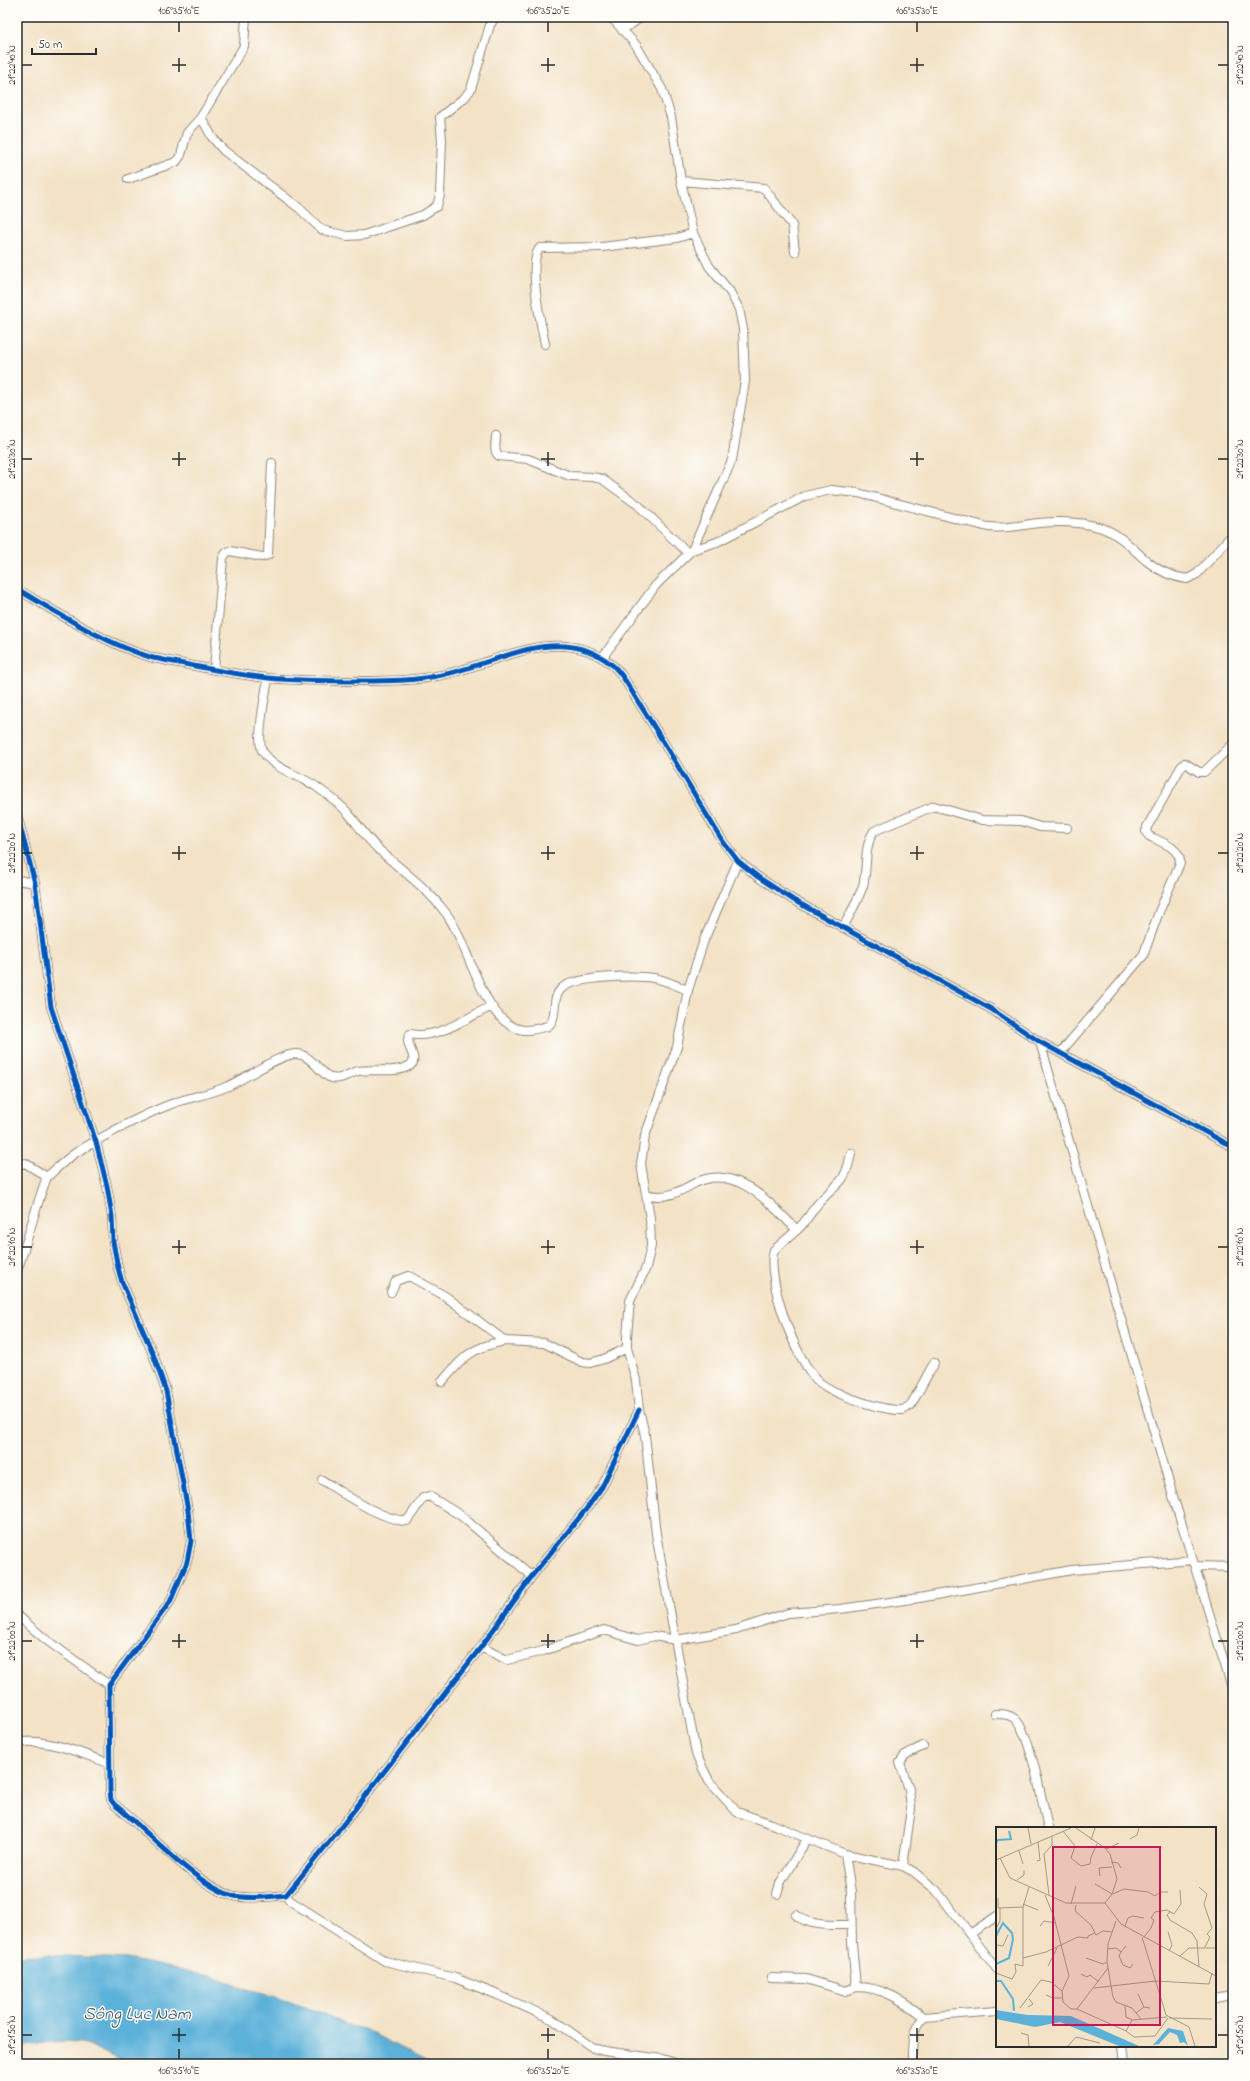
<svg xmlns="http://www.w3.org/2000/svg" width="1250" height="2081" font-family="'Indie Flower',sans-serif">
  <rect width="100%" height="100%" fill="#fdfcf7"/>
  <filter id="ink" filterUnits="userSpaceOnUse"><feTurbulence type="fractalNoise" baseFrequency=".025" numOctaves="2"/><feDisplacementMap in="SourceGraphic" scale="8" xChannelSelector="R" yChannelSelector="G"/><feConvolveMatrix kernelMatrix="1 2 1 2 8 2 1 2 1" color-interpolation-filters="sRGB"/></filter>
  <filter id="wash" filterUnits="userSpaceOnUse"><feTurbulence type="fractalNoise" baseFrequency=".012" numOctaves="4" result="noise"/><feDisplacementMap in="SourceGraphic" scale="16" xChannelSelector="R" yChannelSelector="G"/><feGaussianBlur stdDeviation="0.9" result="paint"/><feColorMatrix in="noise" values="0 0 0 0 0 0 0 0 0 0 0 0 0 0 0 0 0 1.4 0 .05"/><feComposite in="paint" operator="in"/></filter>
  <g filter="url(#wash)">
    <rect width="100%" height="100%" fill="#f3e2c6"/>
    <path fill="#5cb1d9" stroke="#446e82" d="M44 1955 127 1959 216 1977 242 1988 264 1993 322 2013 345 2025 364 2029 431 2064H130C115 2059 102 2051 88 2045 67 2037 38 2044 17 2048V1956Z"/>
  </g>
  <g filter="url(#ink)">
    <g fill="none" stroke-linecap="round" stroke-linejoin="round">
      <defs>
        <path id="street" d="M246 17 244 46 201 117 212 137 223 150 299 208 322 230 347 236 364 235 423 215 437 206 440 195 442 140 440 117 465 97 471 89 490 25 495 17
          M622 30 642 17
          M128 179 176 162 181 155 187 133 201 117
          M681 181 764 188 792 225 795 252
          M545 344C541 325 527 262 540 248L602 247 677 238 693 233
          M496 436C496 443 493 451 499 456L528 459 570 476 592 477 602 479 638 505 688 553
          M692 550 717 542 805 496 831 490 858 493 988 527C1006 529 1021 525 1039 523 1059 521 1083 522 1102 528 1122 535 1133 550 1148 562 1159 571 1174 577 1187 579L1197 574 1233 534
          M17 589C61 615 104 643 153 658 191 665 229 674 268 678 298 681 329 681 360 681 387 681 415 681 442 675 496 664 559 622 611 664 623 673 631 691 639 703 669 749 695 797 724 843L738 861 758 877 795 901 991 1009 1040 1042 1233 1147
          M602 658 656 585 692 550 732 460 745 381 743 329 739 309 730 292 709 266 693 233 681 181 671 117 662 89 636 45 611 17
          M214 670 223 558 226 553 230 551 262 557 268 555 272 463
          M268 678C266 693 255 741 263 752 276 771 301 775 318 788 328 795 340 804 348 813 358 825 366 837 377 848 400 869 426 887 445 912 469 942 481 1019 519 1029 528 1032 539 1028 548 1026 559 1017 550 1000 561 989 573 976 636 975 654 978 665 980 677 986 688 990
          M17 815 35 883 51 1007 96 1142 107 1186 112 1216 113 1242 118 1268 122 1282 153 1354 166 1391 188 1511 191 1541 187 1562 170 1602 109 1685 110 1791 111 1800 115 1805C147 1830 197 1887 234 1896 250 1899 270 1897 286 1895L334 1836 481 1647 532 1576 587 1508 602 1487 639 1410
          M738 861 704 940 688 990 677 1047 645 1136 641 1164 650 1218 651 1246 646 1268 630 1301 627 1337V1348L636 1380 639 1410 645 1435 656 1534 696 1754 709 1781 737 1812 772 1824 845 1854 903 1866 914 1872 936 1890 997 1969
          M17 880 35 883
          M843 928C850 914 858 900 863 886 868 868 863 847 874 831L934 806 982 820 1021 821 1040 827 1067 828
          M1040 1042 1170 1486 1233 1691
          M1060 1053 1143 956 1159 912 1180 863C1181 848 1161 842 1149 836L1146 832 1147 827 1181 767 1185 763 1199 772H1204L1233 744
          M17 1165 25 1163 47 1177C56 1169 66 1159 77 1152 107 1134 142 1115 174 1103 191 1097 210 1094 226 1087 243 1080 278 1055 295 1054 309 1053 319 1071 329 1077 339 1082 349 1073 358 1071 375 1068 394 1074 409 1066 422 1060 402 1044 410 1034 437 1040 466 1018 490 1007
          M646 1194C665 1200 679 1192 695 1183 736 1162 771 1205 797 1230 805 1223 810 1214 816 1206 836 1182 845 1187 851 1153
          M797 1230 774 1250C765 1278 797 1364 819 1382 835 1395 883 1411 903 1410L911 1405 934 1363
          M17 1271C28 1240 35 1208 47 1177
          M391 1292 396 1281 409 1276 445 1296 505 1341 544 1343 582 1362 590 1363 604 1359 627 1348
          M442 1382C463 1357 472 1347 505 1341
          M322 1480C344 1494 381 1520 407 1521L423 1498 429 1496 460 1515 532 1576
          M1195 1566 1233 1567
          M17 1615 45 1639 109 1685
          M481 1647 507 1660 543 1651 604 1630 638 1640 654 1636 676 1640 736 1630 788 1613 840 1609 919 1598 1072 1570 1193 1560
          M995 1714C1003 1714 1009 1714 1015 1719 1030 1731 1043 1807 1048 1828
          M17 1749 23 1742C52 1740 82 1754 109 1763
          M845 1854 851 1892 852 1943 856 1987C884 1987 903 2001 924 2017
          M903 1866 911 1808 909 1789 900 1763 905 1755 923 1746
          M777 1894 780 1883 807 1839
          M286 1895 289 1900 385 1961 455 1978 498 1995 552 2019 593 2048 604 2051 662 2059 679 2064
          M796 1915C809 1927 835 1925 851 1925
          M970 1934 997 1916
          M771 1978 806 1979 846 1991 856 1987
          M1215 1997 1233 1994
          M1121 2046 1123 2064
          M912 2064C912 2046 911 2031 924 2017L997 2011"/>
      </defs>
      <use href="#street" stroke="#8f8678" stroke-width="10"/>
      <use href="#street" stroke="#fff" stroke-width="8"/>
      <defs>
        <path id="cycleway" d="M17 589C61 615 104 643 153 658 191 665 229 674 268 678 298 681 329 681 360 681 387 681 415 681 442 675 496 664 559 622 611 664 623 673 631 691 639 703 669 749 695 797 724 843L738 861 758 877 795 901 991 1009 1040 1042 1233 1147
          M17 815 35 883 51 1007 96 1142 107 1186 112 1216 113 1242 118 1268 122 1282 153 1354 166 1391 188 1511 191 1541 187 1562 170 1602 109 1685 110 1791 111 1800 115 1805C147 1830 197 1887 234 1896 250 1899 270 1897 286 1895L334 1836 481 1647 532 1576 587 1508 602 1487 639 1410"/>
      </defs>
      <use href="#cycleway" stroke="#fdfcf7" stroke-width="8"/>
      <use href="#cycleway" stroke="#0057b8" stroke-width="5"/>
    </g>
  </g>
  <path fill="none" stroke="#2b2b2b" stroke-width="1.5" d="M179 22V32M548 22V32M917 22V32M179 58V72M548 58V72M917 58V72M22 65H32M172 65H186M541 65H555M910 65H924M1218 65H1228M179 452V466M548 452V466M917 452V466M22 459H32M172 459H186M541 459H555M910 459H924M1218 459H1228M179 846V860M548 846V860M917 846V860M22 853H32M172 853H186M541 853H555M910 853H924M1218 853H1228M179 1240V1254M548 1240V1254M917 1240V1254M22 1247H32M172 1247H186M541 1247H555M910 1247H924M1218 1247H1228M179 1634V1648M548 1634V1648M917 1634V1648M22 1641H32M172 1641H186M541 1641H555M910 1641H924M1218 1641H1228M179 2028V2042M548 2028V2042M917 2028V2042M22 2035H32M172 2035H186M541 2035H555M910 2035H924M1218 2035H1228M179 2049V2059M548 2049V2059M917 2049V2059"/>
  <g text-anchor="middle" stroke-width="3" stroke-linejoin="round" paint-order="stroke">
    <g font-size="18" font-style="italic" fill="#3c5a68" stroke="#fdfcf7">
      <text x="137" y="2019">Sông Lục Nam</text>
    </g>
  </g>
  <g transform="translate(996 1827)">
    <rect width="220" height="220" fill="#f3e2c6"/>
    <path d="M0 183 32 188 75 189 143 219H123L64 195 39 200 0 192ZM172 201 187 204 192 219 188 215 184 216 181 208 174 205 163 217 157 218Z" fill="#5cb1d9"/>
    <path fill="none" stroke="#5cb1d9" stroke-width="2" d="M0 16 2 13 15 12 13 4M0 109 7 96 16 106 17 112 13 131 0 137M0 154H5L17 172 18 184"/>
    <path fill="none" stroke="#a39988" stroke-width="1" d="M32 1 35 17M80 1 109 21 114 27 121 52 116 67 109 76M67 4 79 19 75 31 85 39 94 37 95 30 101 17M134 12 141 8 143 1M95 13 99 1M110 22 123 16M23 24 27 37M4 31 14 51 70 76H109L125 97 220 149M0 33 75 1M41 34 44 33 42 15M115 35 122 36 125 41M104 49 103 41 116 40M21 53 28 48V43M99 57 116 67M203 60 211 67 208 77 216 101 211 107 214 110 209 120M117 67 128 62 152 65 159 69 164 65H172M49 68 58 90 73 149 66 164 67 175 75 182H81L112 141M53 68 48 27 56 18V9M2 71V81L27 80M27 77 42 83M75 77 80 59M80 78 79 84 95 98 100 108 107 104 116 105M174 85 171 88 174 93 196 106 201 114 203 140M120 94 112 117 111 135 117 170 120 175 136 181 145 192M44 99 48 94 60 96M129 99 132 91 137 89 148 91M0 102 4 94V81M172 105 176 118 173 124M146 110 170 188 193 200 199 219M148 110 155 101 158 93 155 91 159 85 171 83 178 87 185 77 184 63M0 118 7 119 12 108M112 122 120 121 125 125 130 119M125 125 123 129 127 138 134 141 137 137M184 129 193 121H220M27 131 50 125 82 110 92 111V109L99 106M90 131 107 137 111 135M52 139 61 121M0 146 16 152 20 145 19 137 27 139V80L33 60M85 147 91 150 94 148 103 155M159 154 213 157 216 146M98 161 159 154M142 167 148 180M50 168 57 171H66M129 179 130 190 136 193M32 180 37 177 33 172M24 181 45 153 55 155 66 164M81 182 130 204M140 186 148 180 154 181M171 190 136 193 130 204 138 210 159 209 172 191M173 191 216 192M25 206 32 208 33 219M72 219 80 210 104 216"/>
    <path fill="#c2185b" fill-opacity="0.15" stroke="#c2185b" stroke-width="2" d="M57 20H164V198H57Z"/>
    <rect width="220" height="220" fill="none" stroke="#2b2b2b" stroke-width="2"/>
  </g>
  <rect width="1250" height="2081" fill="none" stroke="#fdfcf7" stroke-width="44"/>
  <path d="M32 48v6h64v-6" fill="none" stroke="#2b2b2b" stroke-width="2"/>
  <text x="38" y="48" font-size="12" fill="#2b2b2b" stroke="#fdfcf7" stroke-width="3" paint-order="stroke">50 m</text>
  <rect x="22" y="22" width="1206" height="2037" fill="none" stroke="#2b2b2b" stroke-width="1.5"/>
  <g font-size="10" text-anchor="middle" fill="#2b2b2b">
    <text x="179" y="14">106°35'10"E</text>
    <text x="548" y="14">106°35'20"E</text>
    <text x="917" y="14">106°35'30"E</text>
    <text transform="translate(11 65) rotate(-90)" y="4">21°22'40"N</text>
    <text transform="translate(1239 65) rotate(-90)" y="4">21°22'40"N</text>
    <text transform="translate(11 459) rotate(-90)" y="4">21°22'30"N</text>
    <text transform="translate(1239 459) rotate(-90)" y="4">21°22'30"N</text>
    <text transform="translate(11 853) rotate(-90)" y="4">21°22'20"N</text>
    <text transform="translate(1239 853) rotate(-90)" y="4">21°22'20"N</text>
    <text transform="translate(11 1247) rotate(-90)" y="4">21°22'10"N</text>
    <text transform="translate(1239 1247) rotate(-90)" y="4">21°22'10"N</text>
    <text transform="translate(11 1641) rotate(-90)" y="4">21°22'00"N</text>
    <text transform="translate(1239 1641) rotate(-90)" y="4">21°22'00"N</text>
    <text transform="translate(11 2035) rotate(-90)" y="4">21°21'50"N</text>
    <text transform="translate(1239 2035) rotate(-90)" y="4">21°21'50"N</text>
    <text x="179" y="2074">106°35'10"E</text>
    <text x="548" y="2074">106°35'20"E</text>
    <text x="917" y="2074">106°35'30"E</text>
  </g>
</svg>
